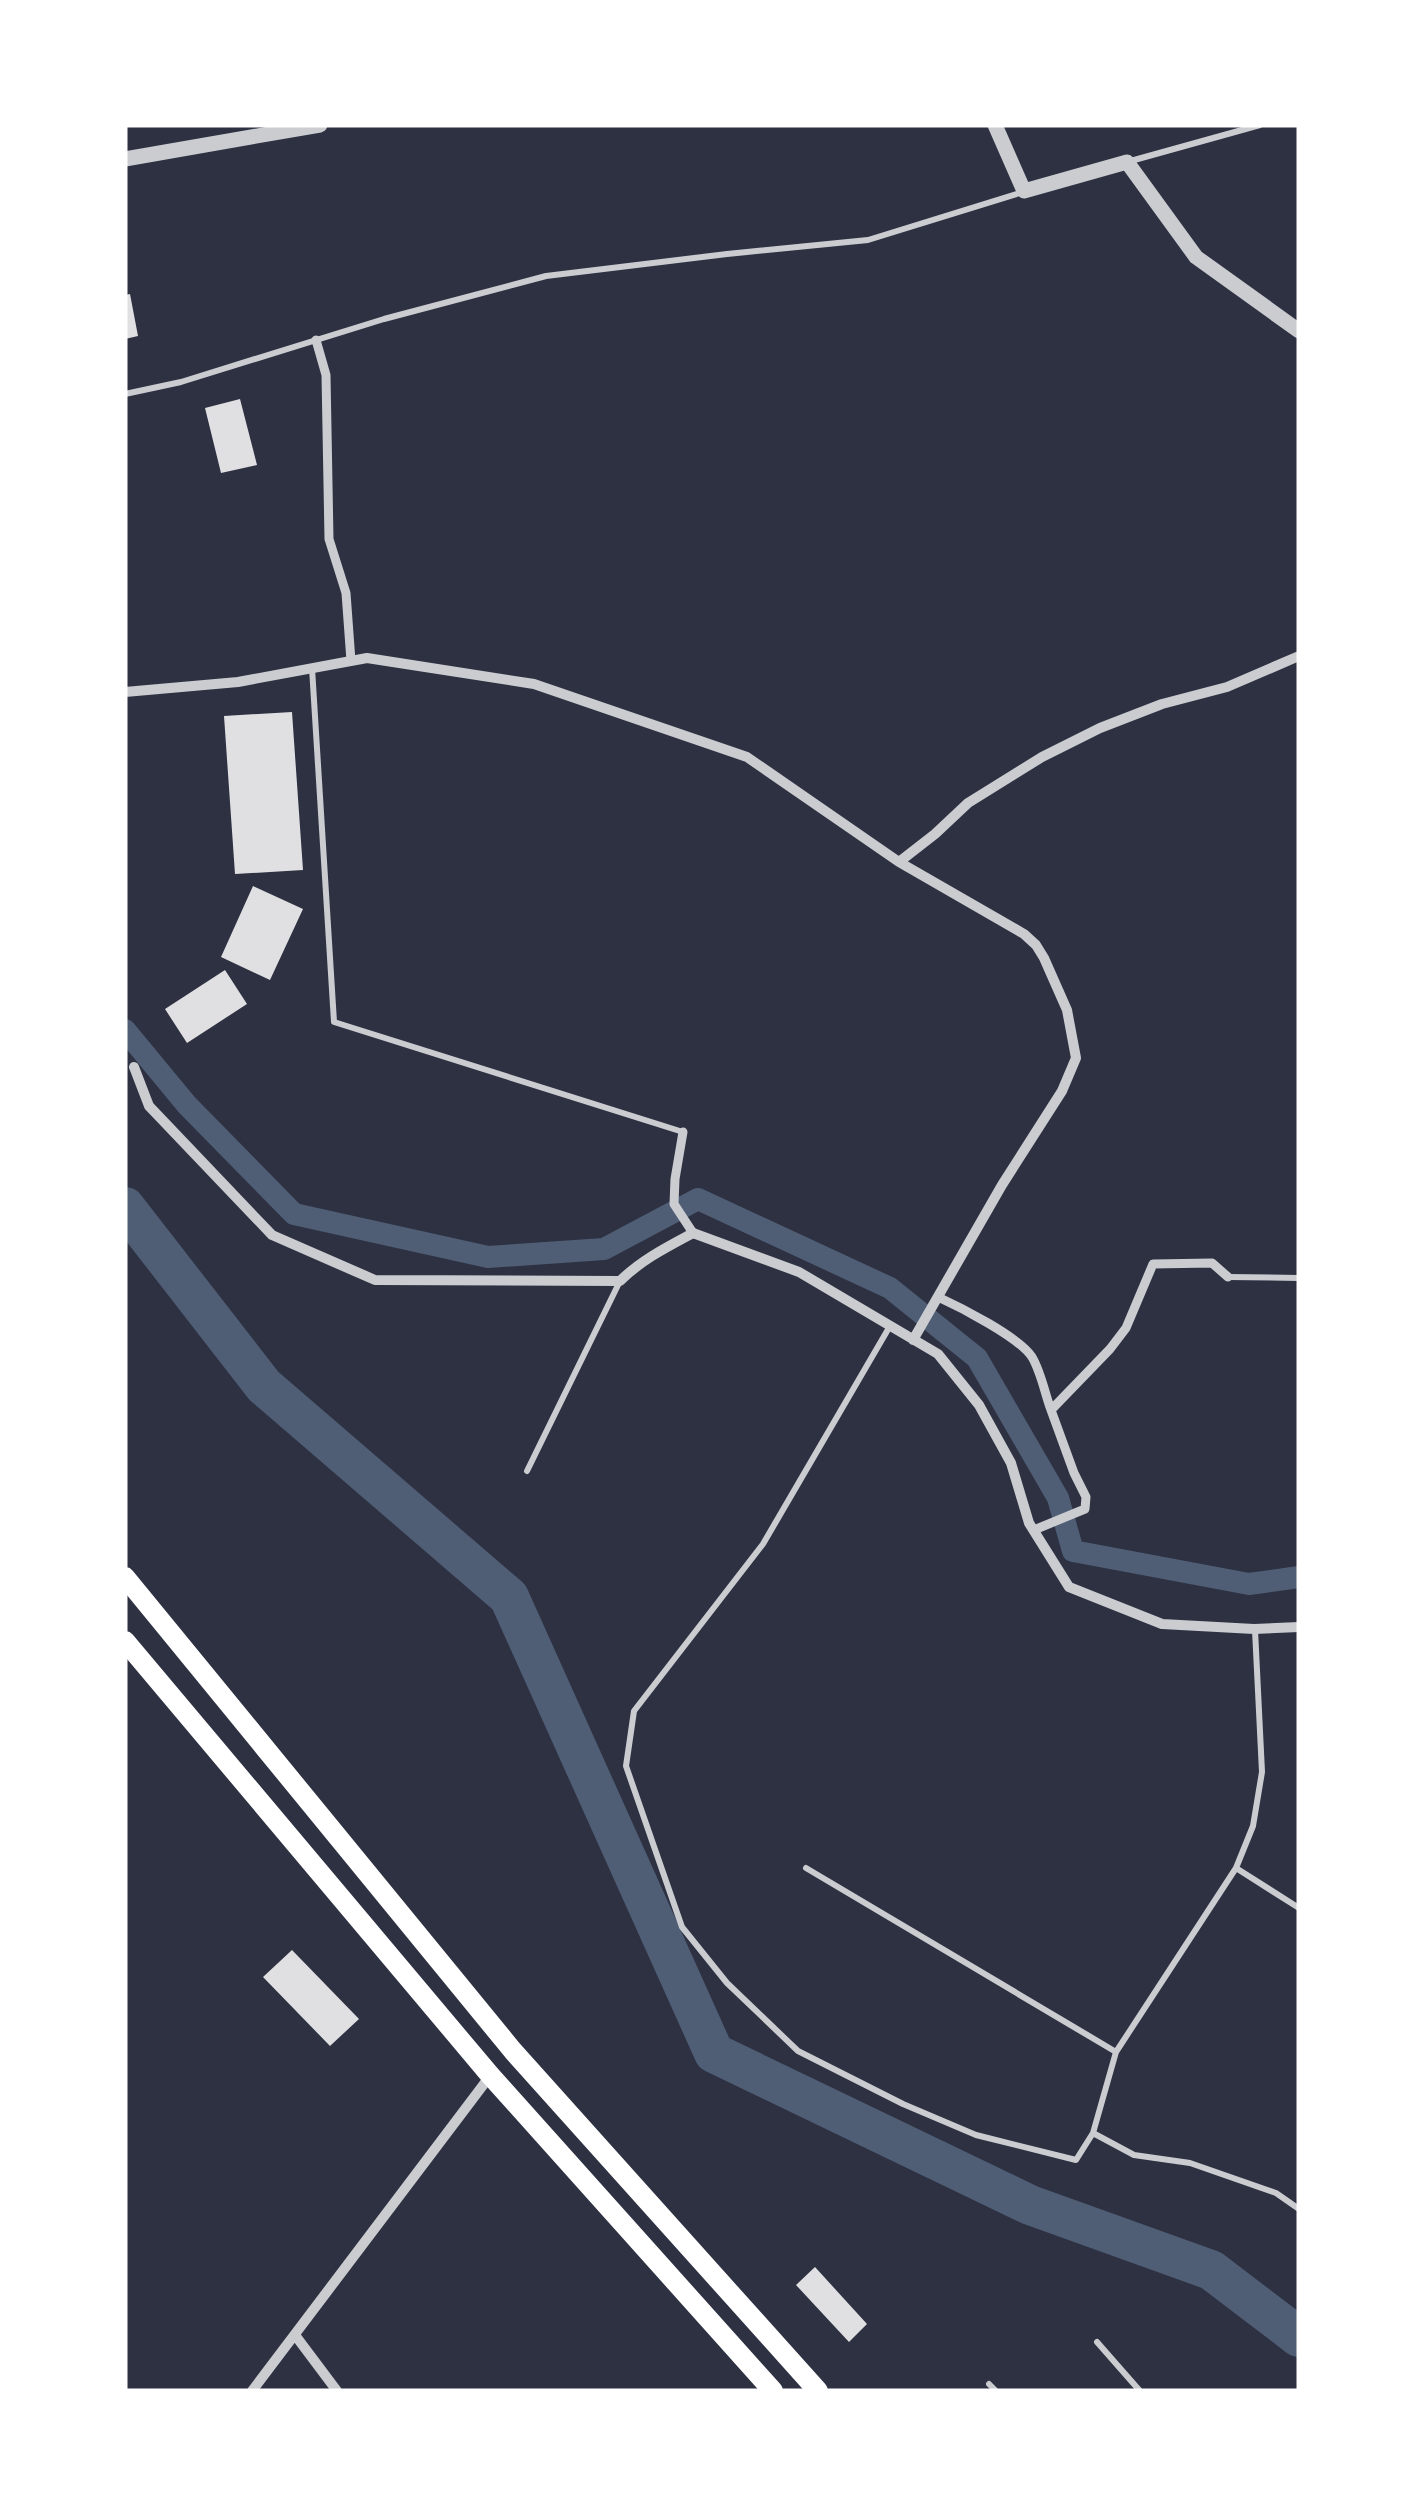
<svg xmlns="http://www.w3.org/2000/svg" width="1424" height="2516" font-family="Ubuntu,sans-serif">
  <rect width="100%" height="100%" fill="#2d3142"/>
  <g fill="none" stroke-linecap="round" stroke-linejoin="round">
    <path stroke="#4f5d75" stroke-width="22" d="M125 1030 187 1105 294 1214 488 1257 604 1249 698 1199 890 1288 977 1358 1058 1498 1073 1551 1249 1584 1299 1577"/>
    <path stroke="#4f5d75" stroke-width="40" d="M125 1207 264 1386 509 1597 714 2053 1030 2205 1211 2270 1299 2337"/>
  </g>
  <path fill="#e0e0e3" d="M130 294 138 336 125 339V295Z
    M240 399 257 465 221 473 205 408Z
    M292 712 303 870 235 874 224 716Z
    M253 886 303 909 270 980 221 957Z
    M225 970 247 1004 187 1043 165 1009Z
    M292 1950 359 2019 330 2046 263 1977Z
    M815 2267 867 2324 849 2342 796 2285Z"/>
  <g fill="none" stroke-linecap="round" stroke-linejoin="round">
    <path stroke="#caccd0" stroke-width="6" d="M1127 162 1260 125
      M125 394 181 382 384 319 546 276 727 254 868 240 1023 192
      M312 668 334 1022 683 1132
      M1228 1277 1299 1278
      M890 1326 763 1544 634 1711 626 1766 682 1927 727 1983 798 2051 903 2104 976 2135 1076 2160 1093 2133
      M527 1471 620 1281
      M1255 1630 1262 1772 1253 1826 1236 1868 1116 2052 1093 2133 1134 2155 1190 2163 1276 2193 1299 2209
      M806 1868 1116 2052
      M1236 1868 1299 1908
      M1097 2342 1140 2391
      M989 2384 996 2391"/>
    <path stroke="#caccd0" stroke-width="9" d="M316 340 326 375 329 539 346 593 351 661
      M683 1132 675 1179 674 1204 693 1233
      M938 1297C960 1307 1019 1337 1032 1357 1041 1372 1045 1394 1051 1410L1110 1349 1126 1328 1153 1264 1212 1263 1228 1277
      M1034 1530 1085 1509 1086 1497 1074 1473 1051 1410"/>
    <path stroke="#caccd0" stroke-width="10" d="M125 692 238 682 367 658 534 684 747 757 899 862 935 834 968 803 1042 757 1100 728 1162 704 1227 687 1299 656
      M899 862 1024 934 1036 945 1044 958 1067 1010 1076 1058 1062 1091 1002 1185 913 1340
      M134 1067 149 1106 272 1235 375 1280 620 1281C641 1260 667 1247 693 1233L799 1272 938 1354 979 1405 1011 1463 1029 1523 1069 1587 1162 1624 1254 1629 1299 1627
      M295 2335 337 2391
      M252 2391 490 2076"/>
    <path stroke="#caccd0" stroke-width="15" d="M995 125 1024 191 1127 162 1196 257 1299 331
      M125 159 320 125"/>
    <path stroke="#fff" stroke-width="20" d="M125 1577 513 2051 818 2391
      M125 1641 490 2075 773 2391"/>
  </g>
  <rect width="1424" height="2516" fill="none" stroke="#ffffff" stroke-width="255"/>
</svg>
